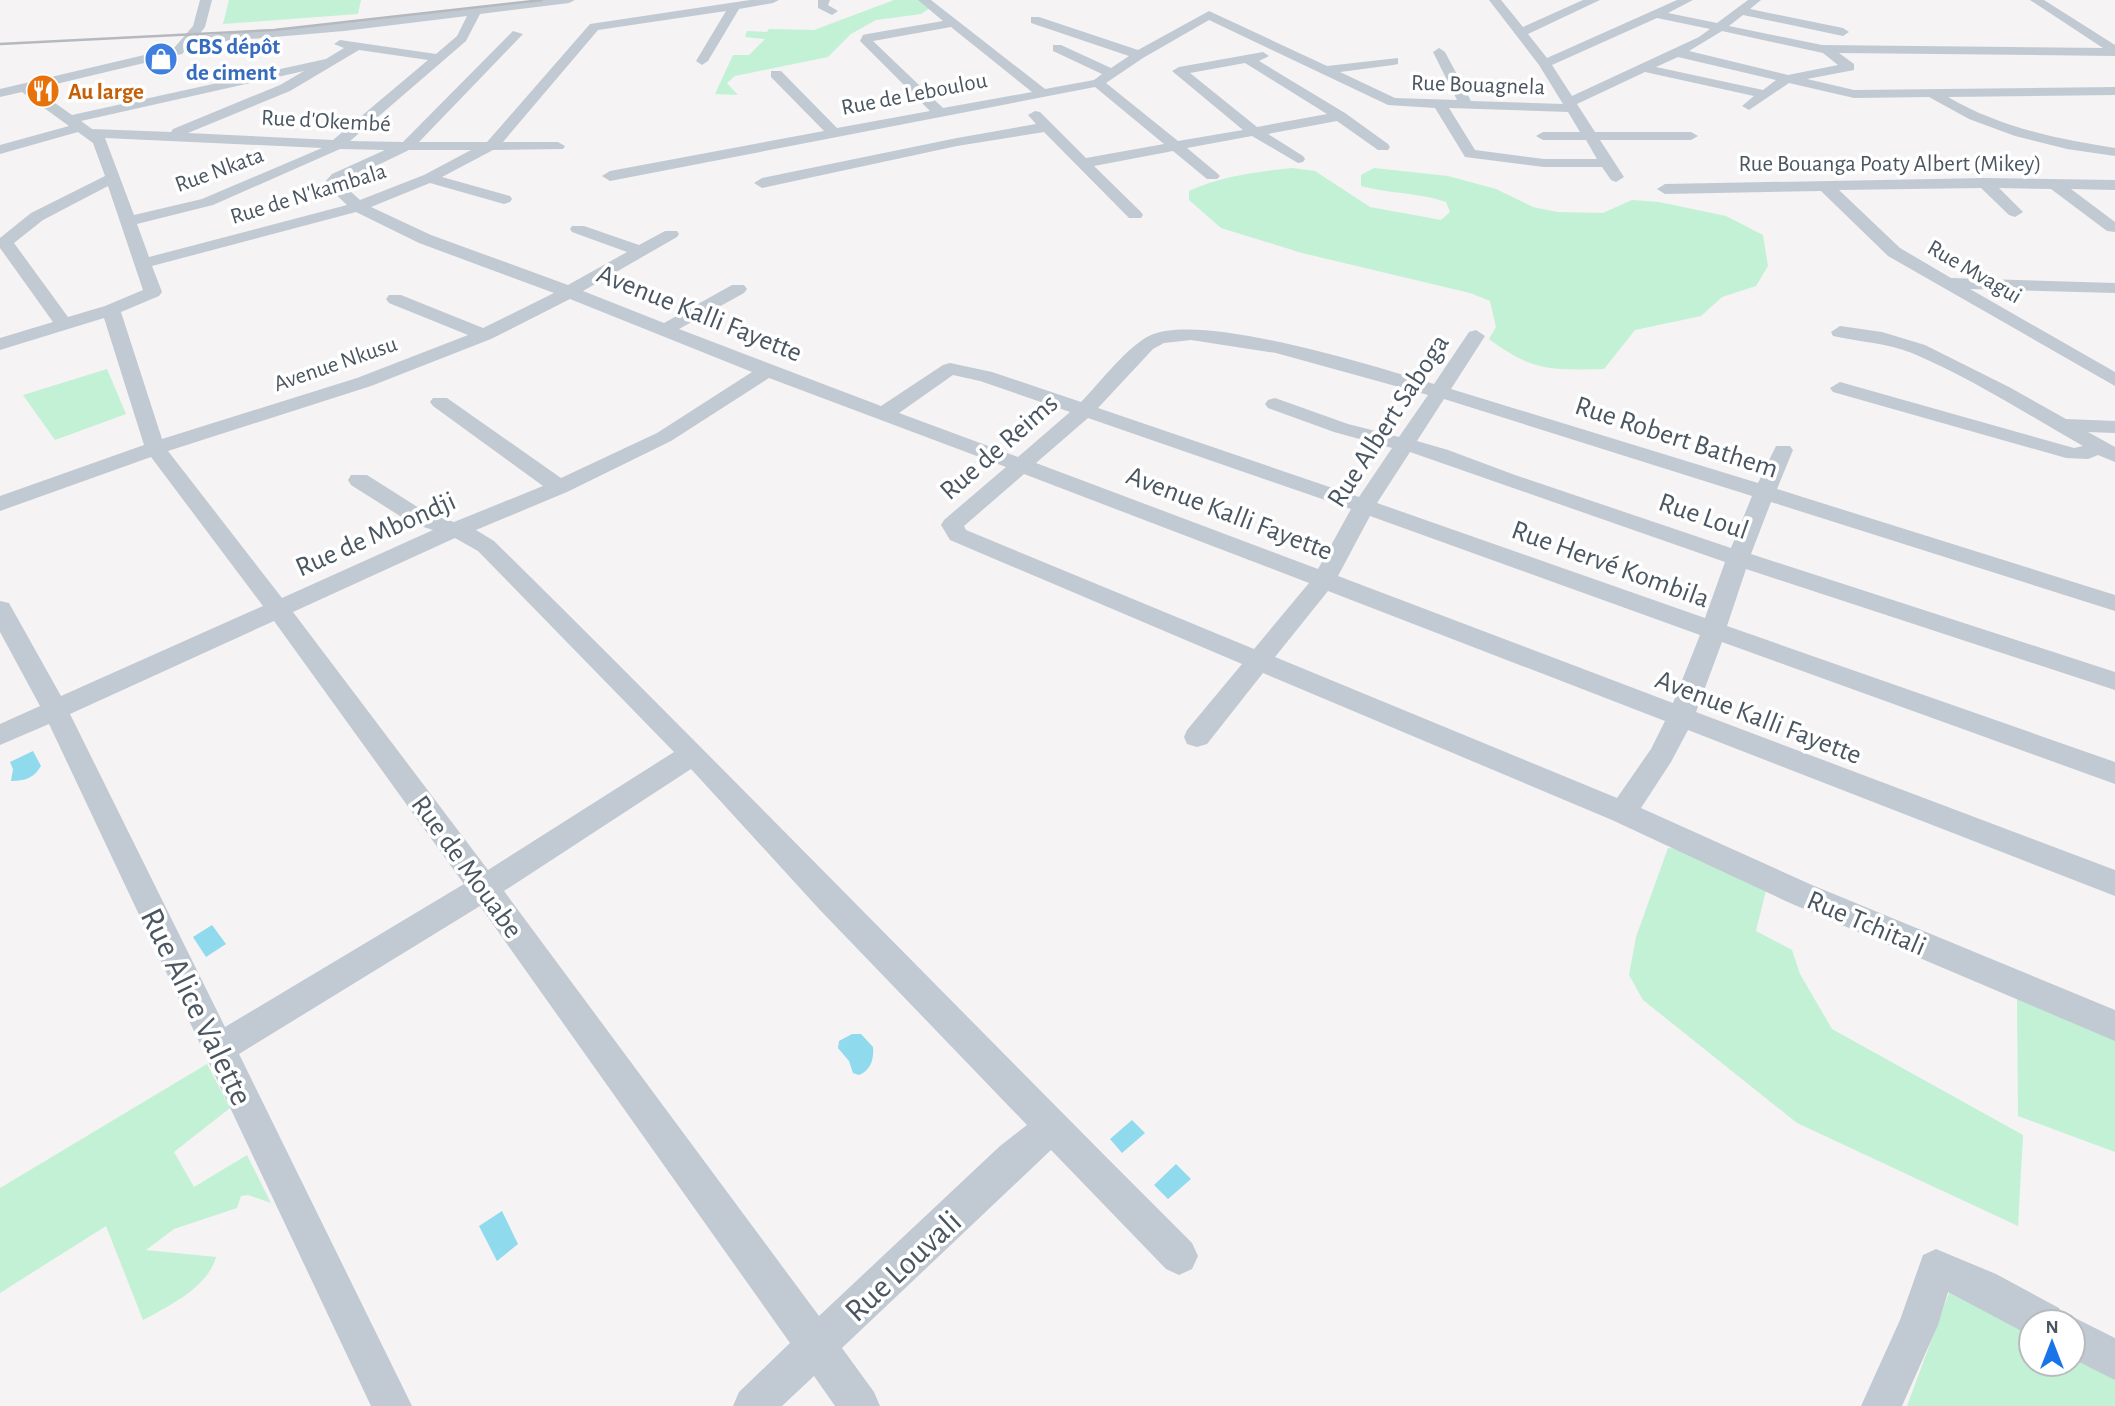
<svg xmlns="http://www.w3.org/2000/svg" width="2115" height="1406" font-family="'Alegreya Sans',sans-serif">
  <rect width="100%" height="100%" fill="#f5f3f3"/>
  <path fill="#c3f1d5" d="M229 0H361L358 14 223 24Z
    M894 0H919L930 8 921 14 876 20 851 34 828 57 735 76 727 83 738 95 715 94 733 55H749L765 39 745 37 747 31 767 32 769 29 814 30Z
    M1292 168 1315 171 1370 207 1441 220 1450 212 1446 202C1418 192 1389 194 1361 186V175L1374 168 1448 176 1496 189 1533 207 1557 212 1603 213 1632 200 1659 202 1726 216 1763 235 1768 266 1756 286 1722 297 1701 316 1635 330 1604 369C1549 370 1534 372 1489 339L1496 327 1490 301 1470 293 1302 253 1221 228 1189 200V191C1222 176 1257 172 1292 168Z
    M107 369 126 414 55 440 23 395Z
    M1668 848 1698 850 1768 882 1756 931 1792 950 1800 974 1832 1029 2023 1135 2018 1226 1797 1123 1643 1000 1629 975 1636 937Z
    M2017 997 2115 1035V1152L2018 1116Z
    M207 1064 230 1108 174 1152 194 1187 247 1155 271 1203 248 1195 241 1196 237 1208 174 1229 146 1250 216 1257C208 1287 169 1306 143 1320L106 1226 0 1293V1188Z
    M1950 1290 2031 1325V1364H2073V1348L2115 1370V1406H1907Z"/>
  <path fill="#90daee" d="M33 751 41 766C34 778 25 781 11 781L13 769 10 762Z
    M212 925 226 944 206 957 193 937Z
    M852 1034H861L873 1047C874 1059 871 1070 859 1075L853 1073 849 1061 838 1048 839 1041Z
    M1132 1120 1145 1133 1122 1153 1110 1139Z
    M1176 1164 1191 1179 1168 1199 1154 1185Z
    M502 1211 518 1244 497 1261 479 1226Z"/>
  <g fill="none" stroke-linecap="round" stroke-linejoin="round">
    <path fill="#c1cad2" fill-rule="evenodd" d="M200 0H212L205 27 198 36 344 23 540 0H575L569 3 480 14 466 41 350 141 403 142 513 31 523 34 419 142H487L590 24 750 0H779L773 3 739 9 708 61 702 65 696 61 726 11 598 30 503 142H558L565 146 563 149 493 150 442 177 510 196 512 199 510 202 504 204 430 183 371 207 431 235 568 285 627 252 572 232 570 229 572 226H584L639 245 665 231H677L679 234 677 237 583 291 664 323 732 285H744L747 289 744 293 679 329 881 406 943 365 950 363 992 372 1081 402C1100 383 1127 346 1151 335 1204 312 1376 367 1434 384L1469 332 1476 330 1485 336 1451 389 1758 483 1776 446H1790L1793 450 1777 489 2115 595V611L1771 502 1751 554 2115 672V690L1746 569 1727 626 2115 762V784L1722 642 1696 712 2115 870V896L1688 730 1671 762 1641 808 1812 885 2115 1010V1041L1790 903 1612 820 1263 673 1207 744 1197 747 1187 744 1184 737 1187 730 1242 664 950 540 941 525 944 520 1006 467 769 378 671 441 567 492 476 530 494 541C729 773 959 1010 1192 1243L1198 1256 1192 1269 1179 1275 1166 1269 1051 1150 842 1348 874 1392 880 1406H835L814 1376 782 1406H733L739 1392 790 1343 480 906 239 1054 412 1406H371L49 724 0 745V724L40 706 0 632V601L9 603 61 696 263 606 151 457 0 511V496L144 445 104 318 0 350V338L53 322 0 248V238L31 213 105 176 93 143 78 132 0 154V145L69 126 22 92 0 97V89L174 48 193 26ZM467 16 457 36 436 54 340 40 334 44 344 48 326 59 72 115 35 89 182 54 191 44 344 31ZM359 50 428 60 333 140 188 133 290 91ZM304 71 280 85 173 129 171 132 92 129 81 121ZM105 138 322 148 202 199 134 215ZM340 149 385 150 332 174 324 183 327 186 347 205 149 257 137 224 213 205ZM409 150H471L424 175 360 200 341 183ZM108 186 143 290 105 306 68 317 14 243 43 220ZM356 212 419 243 554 293 483 328 401 295H389L386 299 389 303 468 335 357 378 162 439 121 312 159 296 162 292 152 266ZM570 299 752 372 657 433 561 478 447 398H433L430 402 433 406 543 486 454 522 427 513 367 475H351L348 480 351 485 411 523 433 530 282 598 168 451 371 386 491 339ZM1191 340 1276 353 1428 395 1399 437 1348 424 1275 398 1268 400 1265 404 1268 408 1334 432 1392 448 1359 497 1098 408 1153 349 1164 343ZM953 375 980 381 1070 412 1018 457 899 413ZM1444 399 1752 496 1731 548 1515 475 1448 450 1417 441ZM1088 418 1351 509 1318 569 1036 463ZM1410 452 1725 562 1705 618 1377 503ZM1024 474 1309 583 1254 649 966 530 964 526ZM1370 516 1700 635 1673 703 1338 576ZM455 538 478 551 674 752 488 870 293 612ZM1328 591 1665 721 1651 749 1617 798 1275 657ZM274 621 464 884 225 1027 70 714ZM691 769 820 910 1027 1125 1000 1146 819 1316 504 891Z
      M818 0H830L828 5 838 11 832 15 818 8Z
      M918 0H931L1045 89 1094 80 1102 74 1053 51V45H1061L1111 68 1129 56 1031 23V17H1039L1138 50 1209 11 1327 66 1398 58V64L1393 65 1340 72 1395 98 1457 100 1433 52 1439 48 1445 52 1471 101 1563 104 1539 65 1489 0H1501L1523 27 1583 0H1600L1528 34 1547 58 1677 0H1693L1668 13 1717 23 1748 0H1761L1750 9 1843 28 1849 32 1843 36 1743 15 1729 26 1822 45 2103 48 2030 0H2044L2115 45V56L1839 53 1854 64V70L1807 79 1854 90 2115 87V95L1948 97C1999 127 2057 139 2115 148V156L2067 149 2015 136 1969 119 1929 97 1854 98 1789 83 1749 110 1742 106 1754 96 1645 72 1577 104 1595 132H1691L1698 136 1691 140H1600L1624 177 1616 182 1611 180 1602 167H1544L1465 157 1435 108 1388 105 1209 20 1143 58 1106 83 1178 141 1243 130 1172 71 1179 67 1263 52 1269 56 1259 61 1345 113 1388 144 1390 147 1388 150H1378L1337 121 1268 134 1303 156 1305 159 1303 162 1298 163 1252 136 1187 148 1217 173 1220 176 1217 179H1207L1173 151 1094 166 1141 212 1143 215 1141 218H1129L1044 132 957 146 762 188 754 183 762 178 957 138 1036 124 1028 115 1035 111 1040 112 1086 158 1164 144 1095 87 610 181 602 176 610 171 824 131 771 77V71H781L837 128 930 111 860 41 863 35 867 34 943 21ZM1657 18 1710 29 1699 37 1572 96 1552 65ZM951 27 1032 92 943 108 873 41ZM1722 31 1823 53 1838 65 1788 75 1689 51ZM1678 57 1776 80 1763 90 1656 67ZM1245 63 1327 114 1257 127 1190 73ZM1449 108 1568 112 1580 132H1543L1536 136 1543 140H1586L1597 159H1544L1475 150Z
      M1985 178 2115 180V190L2071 189 2115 222V232L2107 231 2051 189 1999 188 2023 212 2015 217 2009 215 1981 188 1839 190 1900 248 1951 278 2115 283V293L1970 289 2115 372V386L1888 256 1821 191 1665 194 1657 189 1665 184Z
      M1840 326 1882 332 1925 345 2009 387 2066 419 2115 421V433L2088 432 2115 447V462L2098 455 2088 459 2066 458 1833 392 1830 388 1840 382 2074 448 2083 446C2027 414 1971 378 1912 353 1887 343 1860 342 1833 336L1831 332Z
      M1936 1249 1996 1274 2059 1308 2064 1321 2073 1317 2115 1338V1380L2073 1359V1322H2031V1336L1948 1292 1938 1325 1902 1406H1861L1900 1320 1923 1255Z"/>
    <path stroke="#b5b8bd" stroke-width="2.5" d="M0 44 274 30 542 0"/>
  </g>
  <defs>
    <symbol id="shop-disc" viewBox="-11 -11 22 22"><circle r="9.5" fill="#3f7fe0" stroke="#fff"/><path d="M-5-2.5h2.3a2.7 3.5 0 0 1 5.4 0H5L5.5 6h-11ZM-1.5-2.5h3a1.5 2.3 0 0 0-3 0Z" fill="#fff"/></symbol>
    <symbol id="restaurant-disc" viewBox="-11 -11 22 22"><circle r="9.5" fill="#e8710a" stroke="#fff"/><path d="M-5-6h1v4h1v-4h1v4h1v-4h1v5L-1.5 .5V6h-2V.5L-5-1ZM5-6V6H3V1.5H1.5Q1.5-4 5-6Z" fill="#fff"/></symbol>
  </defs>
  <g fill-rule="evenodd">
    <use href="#shop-disc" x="142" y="40" width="38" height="38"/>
    <use href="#restaurant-disc" x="24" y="72" width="38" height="38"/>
  </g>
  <g text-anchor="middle" stroke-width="7" stroke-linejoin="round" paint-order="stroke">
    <g font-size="23" font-weight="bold" fill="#366cbe" stroke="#fff" text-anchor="start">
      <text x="186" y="54">CBS dépôt<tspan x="186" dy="26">de ciment</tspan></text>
    </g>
    <g font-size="23" fill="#4a5661" stroke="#fff">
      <text transform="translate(1478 84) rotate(2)" y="8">Rue Bouagnela</text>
      <text transform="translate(914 93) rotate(-11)" y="8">Rue de Leboulou</text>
      <text transform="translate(326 120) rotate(3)" y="8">Rue d'Okembé</text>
      <text x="1890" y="171">Rue Bouanga Poaty Albert (Mikey)</text>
      <text transform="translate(219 169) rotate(-20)" y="8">Rue Nkata</text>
      <text transform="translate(308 193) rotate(-17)" y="8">Rue de N'kambala</text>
      <text transform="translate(1975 271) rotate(30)" y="8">Rue Mvagui</text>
      <text transform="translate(335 363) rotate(-19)" y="8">Avenue Nkusu</text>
    </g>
    <g font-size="23" font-weight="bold" fill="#c56008" stroke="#fff" text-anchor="start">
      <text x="68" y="99">Au large</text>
    </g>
    <g font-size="28" fill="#4a5661" stroke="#fff">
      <text transform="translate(700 312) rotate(22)" y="10">Avenue Kalli Fayette</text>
      <text transform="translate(1387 420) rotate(-57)" y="10">Rue Albert Saboga</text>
      <text transform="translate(1677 436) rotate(18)" y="10">Rue Robert Bathem</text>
      <text transform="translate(998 446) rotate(-41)" y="10">Rue de Reims</text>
      <text transform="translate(1230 512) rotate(21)" y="10">Avenue Kalli Fayette</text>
      <text transform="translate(1704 515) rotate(19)" y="10">Rue Loul</text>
      <text transform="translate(375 533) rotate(-24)" y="10">Rue de Mbondji</text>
      <text transform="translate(1611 563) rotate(20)" y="10">Rue Hervé Kombila</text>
      <text transform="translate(1759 716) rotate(21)" y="10">Avenue Kalli Fayette</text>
      <text transform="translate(468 866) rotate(54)" y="10">Rue de Mouabe</text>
      <text transform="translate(1867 922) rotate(23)" y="10">Rue Tchitali</text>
    </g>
    <g font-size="33" fill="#4a5661" stroke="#fff">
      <text transform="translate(198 1006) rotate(64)" y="12">Rue Alice Valette</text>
      <text transform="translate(902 1265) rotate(-43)" y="12">Rue Louvali</text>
    </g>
  </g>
  <g transform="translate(2052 1343)"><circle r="33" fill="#ffffff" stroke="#b7bbc0" stroke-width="2"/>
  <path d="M0-5L12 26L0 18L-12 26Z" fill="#1a73e8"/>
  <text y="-10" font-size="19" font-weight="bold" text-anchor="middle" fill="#4a5661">N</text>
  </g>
</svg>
